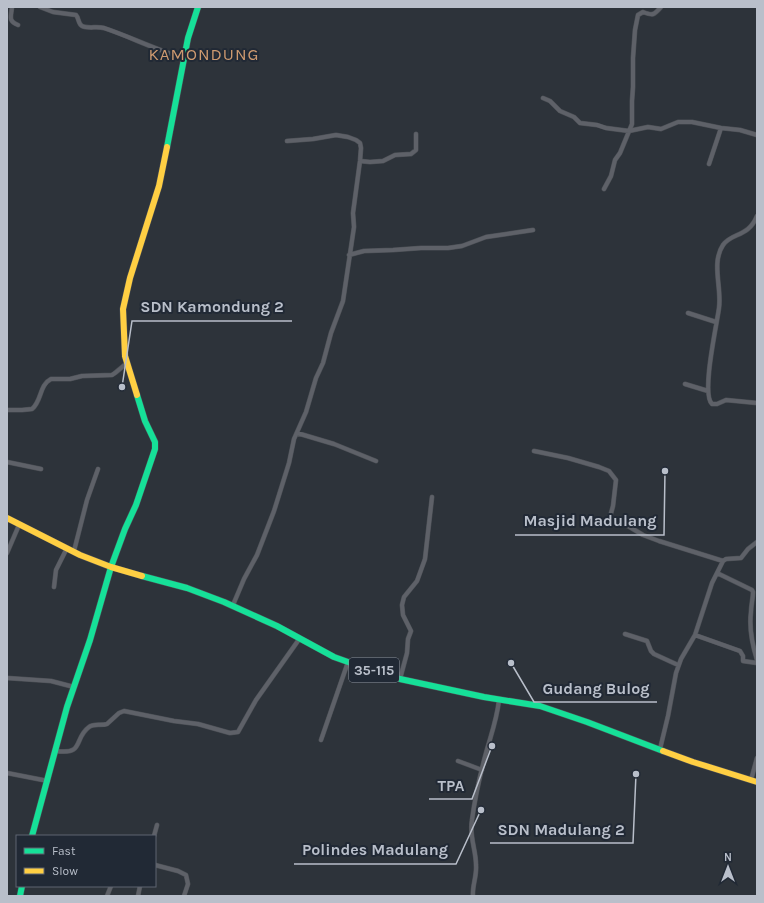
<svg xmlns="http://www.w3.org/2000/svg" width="764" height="903" font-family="Karla,sans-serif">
  <rect width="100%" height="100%" fill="#2d333a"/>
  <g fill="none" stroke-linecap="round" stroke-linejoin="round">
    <defs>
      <path id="street" d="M12 7C11 17 8 21 18 25
        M40 7 53 12 76 15C79 18 78 24 82 26 88 29 97 26 104 28 131 37 156 50 184 58
        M543 98 550 101 560 111 574 117 580 123 597 125 606 128 629 131 648 127 661 129 678 122H692L721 128 740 130 757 135
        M360 161 370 162 383 161 395 155 411 154 416 150V134
        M709 164 721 128
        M604 189 611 176 615 160 620 153 632 124V101L633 87V58L635 30 638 15 643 12C653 16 654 15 661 7
        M757 216C748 238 732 232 723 245 711 263 722 288 719 308 717 324 701 394 712 404H717L726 400 757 403
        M349 255 364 251 393 250 421 248H448L462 246 486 237 533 230
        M688 313 716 322
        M685 384 708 391
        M7 410H22L32 409C42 401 39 385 51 379H70L82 376 112 375 115 373 127 363
        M297 433 334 444 376 461
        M534 451 568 458 599 467 609 471 616 480 613 506 610 517 612 521 628 526 643 535 659 541 723 561
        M7 462 41 469
        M74 551 87 500 98 469
        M7 553 19 525
        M717 573 752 590 753 592C753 599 751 605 751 612 749 628 752 644 757 660
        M54 587 56 570 67 548
        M233 605 244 579 257 555 274 511 289 463 294 439 306 412 316 378 323 363 331 333 343 301 354 227 353 213 360 161 361 148 360 143 356 140 348 137 336 135 313 139 287 141
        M625 634 647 641 651 651 654 654 678 665
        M695 635 740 651 743 656V661L757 663
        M7 678 51 681 74 687
        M400 679 407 653 408 639 411 631 403 615 402 605 404 597 417 581 425 559 432 497
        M321 740 348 662
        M660 749 668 716 676 673 681 659 695 635 712 583 723 561 726 559 741 558 748 549 757 542
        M56 751C85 755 73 739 89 727 94 723 101 726 107 724L119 713 124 711 174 721 198 724 230 733 238 732 256 700 300 638
        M458 761 482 770
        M7 773 48 781
        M751 780 757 758
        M154 836 157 825
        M155 865 178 871 186 875 188 884 184 896
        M107 896 111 886
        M138 896 140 886
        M473 896C472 886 477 876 476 865 476 849 469 837 472 820 475 797 480 775 486 753 491 735 497 719 499 700"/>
      <path id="fast" d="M167 147 188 38 198 7
        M142 576 187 588 224 602 277 626 334 657 348 662 400 679 484 697 540 706 587 722 663 751
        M32 836 67 707 90 640 111 567 125 529 136 505 155 449V442L145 421 137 395
        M20 896 22 886"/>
      <path id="slow" d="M137 395 125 356 123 309 130 278 159 186 167 147
        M7 518 80 555 111 567 142 576
        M663 751 693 762 757 782"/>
    </defs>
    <use href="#street" stroke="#4b4f55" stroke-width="5"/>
    <use href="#fast" stroke="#4b4f55" stroke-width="7"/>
    <use href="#slow" stroke="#4b4f55" stroke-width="7"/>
    <use href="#street" stroke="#5e6168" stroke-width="4"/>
    <use href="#fast" stroke="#16e098" stroke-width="6"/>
    <use href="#slow" stroke="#ffcf43" stroke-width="6"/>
  </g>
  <g text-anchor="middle" stroke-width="4" stroke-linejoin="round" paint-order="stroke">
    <rect fill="#212935" stroke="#8b929d" stroke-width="1" x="349" y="658" width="50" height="24" rx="3"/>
    <g font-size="14" font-weight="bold" fill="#b9bfca">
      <text x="374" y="675">35-115</text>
    </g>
    <g font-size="17" letter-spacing="1" fill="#ce9a70" stroke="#212935">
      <text x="204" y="60">KAMONDUNG</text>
    </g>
  </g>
  <path fill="none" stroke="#b9bfca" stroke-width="1.5" d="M122 387L132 321H292M665 471L664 535H515M511 663L534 702H657M492 746L472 799H429M636 774L633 843H490M481 810L456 864H294"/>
  <g fill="#b9bfca" stroke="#212935" stroke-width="1.5">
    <circle cx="122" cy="387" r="4"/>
    <circle cx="665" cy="471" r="4"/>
    <circle cx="511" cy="663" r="4"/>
    <circle cx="492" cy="746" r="4"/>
    <circle cx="636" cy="774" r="4"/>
    <circle cx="481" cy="810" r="4"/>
  </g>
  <g font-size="16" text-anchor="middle" font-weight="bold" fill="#b9bfca" stroke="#212935" stroke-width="4" stroke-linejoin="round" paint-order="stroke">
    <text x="212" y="312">SDN Kamondung 2</text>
    <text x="590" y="526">Masjid Madulang</text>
    <text x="596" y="694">Gudang Bulog</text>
    <text x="451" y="791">TPA</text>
    <text x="561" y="835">SDN Madulang 2</text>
    <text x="375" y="855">Polindes Madulang</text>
  </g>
  <rect width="764" height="903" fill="none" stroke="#b9bfca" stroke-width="16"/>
  <rect x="16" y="835" width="140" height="52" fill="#212935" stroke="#5e6571"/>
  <rect x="24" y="848" width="20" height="6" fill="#16e098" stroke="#5e6571"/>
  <text x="52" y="855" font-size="12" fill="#b9bfca">Fast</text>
  <rect x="24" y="868" width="20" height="6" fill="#ffcf43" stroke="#5e6571"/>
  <text x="52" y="875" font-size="12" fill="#b9bfca">Slow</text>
  <g transform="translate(728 867)" stroke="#212935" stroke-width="3" paint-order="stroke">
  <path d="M0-3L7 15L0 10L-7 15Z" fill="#b9bfca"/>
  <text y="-6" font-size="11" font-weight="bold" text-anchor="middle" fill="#b9bfca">N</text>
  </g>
</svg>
